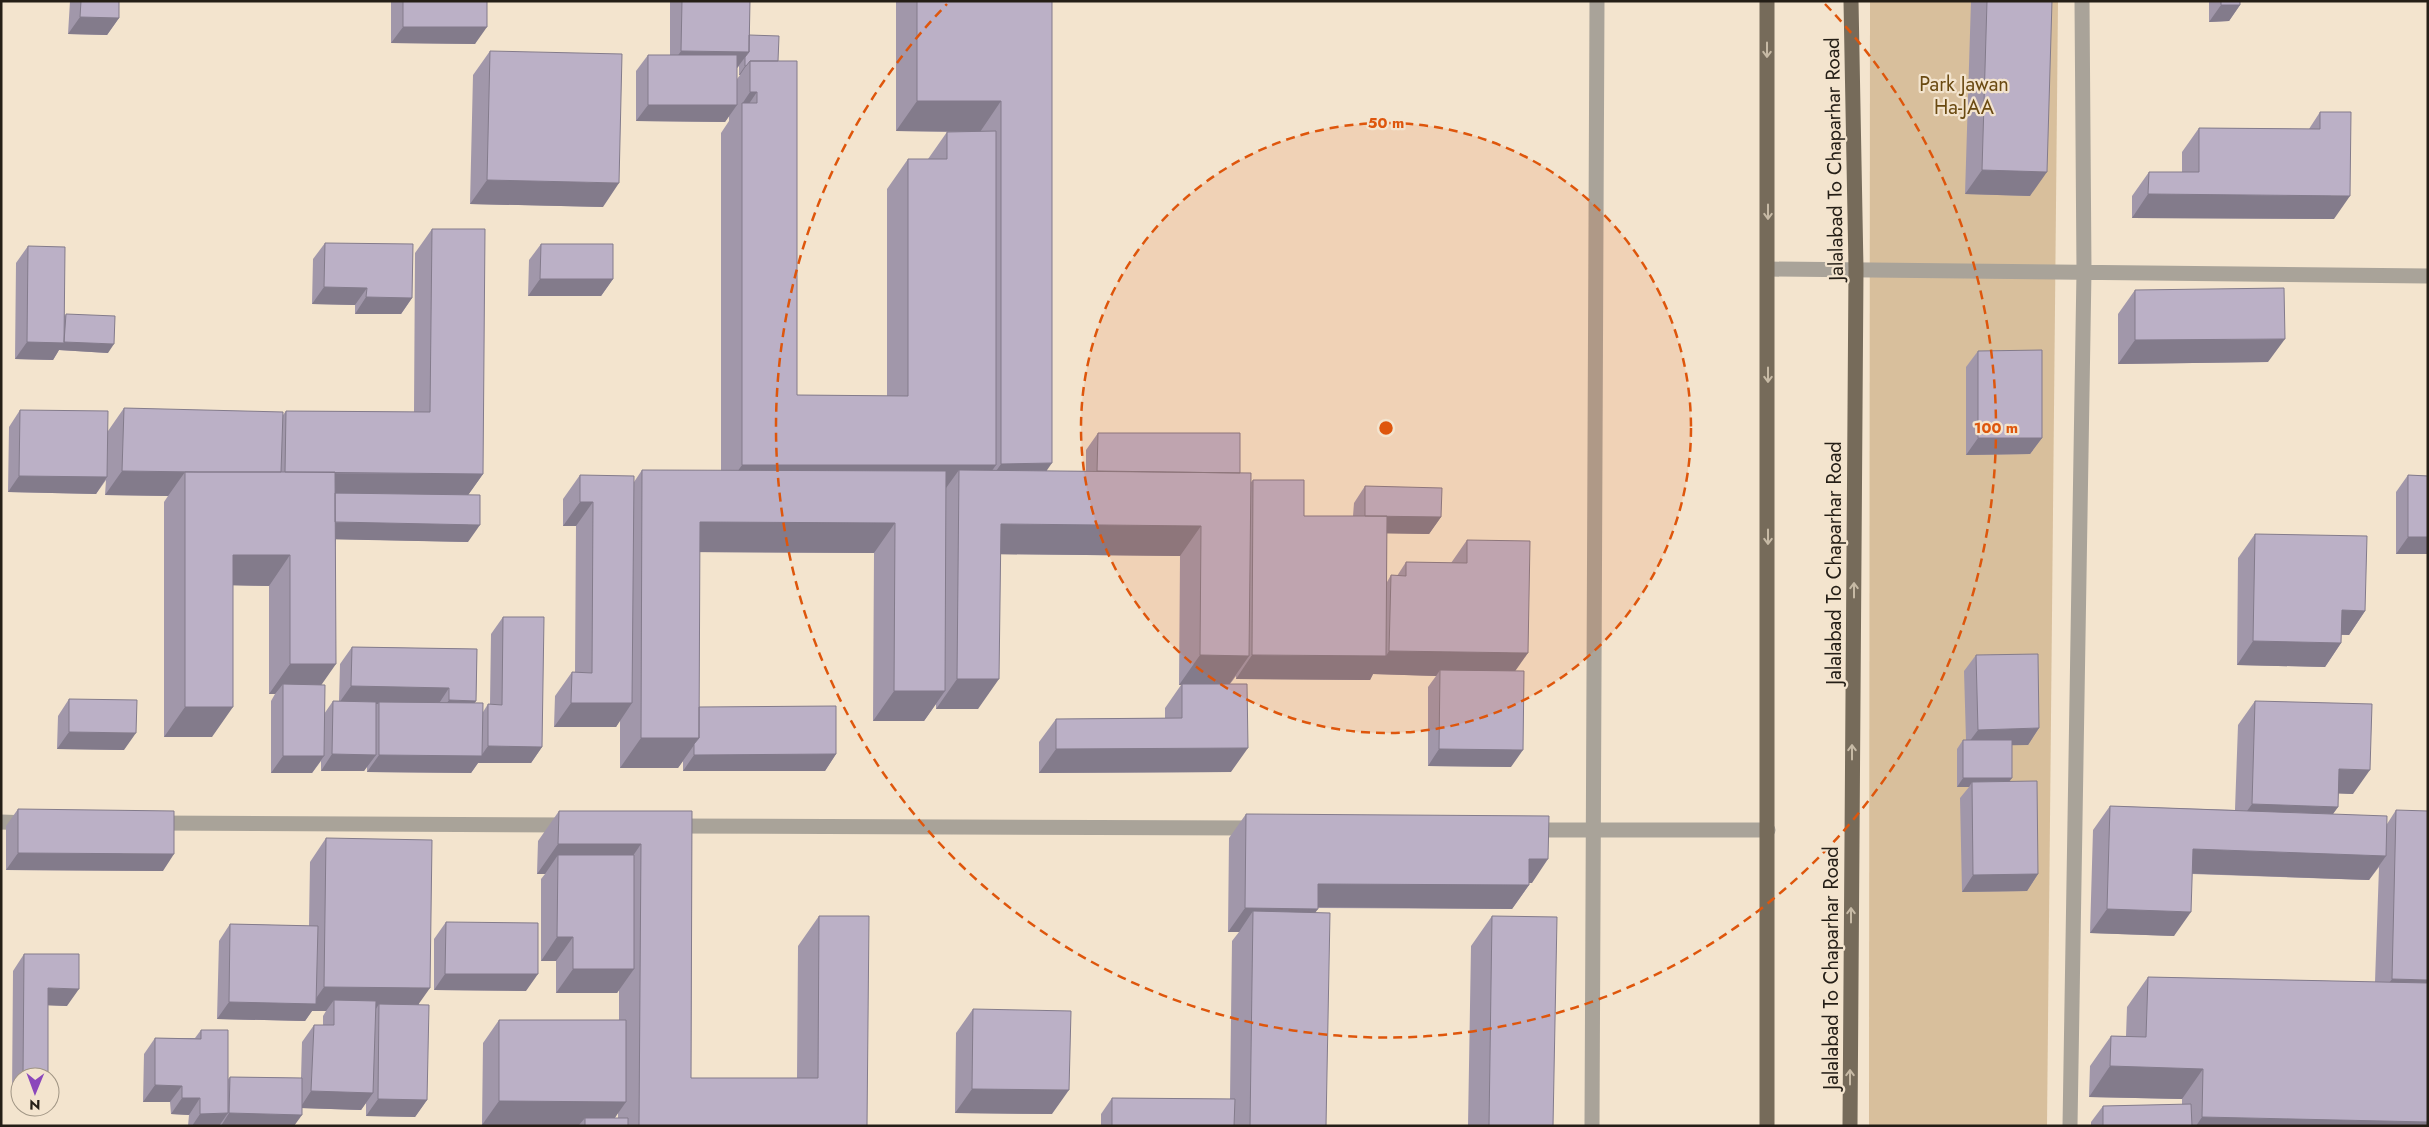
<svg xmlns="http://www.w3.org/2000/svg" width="2429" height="1127" font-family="Jost,sans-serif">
  <rect width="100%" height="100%" fill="#f3e4ce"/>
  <path fill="#d8bf9c" d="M1870 1H2058L2047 1126H1869Z"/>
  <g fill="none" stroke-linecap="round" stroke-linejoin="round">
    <path stroke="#a9a399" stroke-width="15" d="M1768 269 2428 276
      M1 822 30 823
      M155 823 570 825
      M673 826 1255 828
      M1528 830H1768
      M1592 1126 1597 1
      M2070 1126 2084 271 2082 1"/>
    <path stroke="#766b5a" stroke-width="15" d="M1767 1V1126
      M1850 1126 1856 269 1851 1"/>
  </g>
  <path fill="#a197aa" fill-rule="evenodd" d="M70 1H119V18L107 35 68 34Z
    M391 1H487L475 44 391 43Z
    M670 1H750L749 35 778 61 797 395 887 396V189L908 159H928L947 132H962L896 131V1H1052L1047 471H1086V450L1098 433 1240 473 1251 482 1253 480 1304 516H1353L1354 503 1365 486 1441 517 1429 534 1387 533V582L1391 575 1397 576 1406 562 1451 563 1467 540 1515 671 1511 767 1428 766V687L1436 676 1373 674 1370 680 1236 679V676L1230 684 1231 772 1039 773V742L1056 719 1165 718V708L1181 685H1179L1180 556 1000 554 978 709H936V704L924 721H873L874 553 699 552V707L836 754 825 771H683V761L678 768H620V720L616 727H554L555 696 572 672H575L576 526H563V499L580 475 634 482 642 470 721 471V133L729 121V116L725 122 636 121V71L648 55H670ZM739 66V75H740L737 79V68Z
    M1971 1H2052L2030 196 1965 194Z
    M2209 1H2240V5L2229 21 2209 22Z
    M490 51 603 207 470 204 473 75Z
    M2320 112 2334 219 2132 218V196L2149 172H2182V152L2199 128 2309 129Z
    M432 229 483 474 468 495V542L336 539 321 685 324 714 333 701H339L340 664 352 647 477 649 476 701 474 703 483 712 488 704H490L491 634 503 617 542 747 531 763H478L471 773 367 772V766L364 771H321V761L312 773H271V701L275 694H269V586L233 585 212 737H164V502L168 496 105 495 106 480 96 494 8 492 9 427 20 410 108 431 124 408 283 415 286 411 414 412 415 253Z
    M325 243 412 298 401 314H355V305L312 304 313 259Z
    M541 244 613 279 601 296H528L529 260Z
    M28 246 65 316 66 314 108 353 59 350 53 360 15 359 16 263Z
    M2135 290 2268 362 2118 364V314Z
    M1978 351 2042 438 2030 454 1966 455V367Z
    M2408 475 2428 476V554H2396V492Z
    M2255 534 2365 611 2349 635H2341V643L2325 667 2237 665 2238 558Z
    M1976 655 2039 728 2028 745H2012L2009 781 2038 874 2027 891 1962 892 1960 798 1969 787H1957V749L1963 740H1966L1964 671Z
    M69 699 124 750 57 749 58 716Z
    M2255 701 2353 794 2338 793V807L2333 814 2387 824 2396 810 2428 1126H2091V1122L2103 1106 2182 1105V1099L2089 1097 2090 1066 2111 1036H2126L2127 1007 2148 977 2375 982 2379 867 2369 880 2192 874 2174 936 2090 933 2093 830 2110 806 2235 810 2238 725Z
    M18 809 163 871 6 870V826Z
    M559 811H692L691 1078H797L798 946 819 916 867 1126H579L482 1125 483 1043 499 1020H619V990L617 993H556V961H541V879L545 874H537L538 841ZM618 1112V1118H615Z
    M1246 814 1532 883H1529V885L1512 909 1318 908 1315 912 1326 1126H1101V1114L1112 1098 1230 1099 1232 941 1239 932H1228L1229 838Z
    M326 838 419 1004 427 1100 415 1117 366 1116V1103L361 1110 302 1108 294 1126H188L189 1115 171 1114 170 1102H143L144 1054 155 1038H195L201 1030 228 1079 230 1077 301 1078 302 1042 314 1025H323V1016L326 1011H312L305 1021 217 1019 219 941 230 924 309 926 310 862Z
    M1492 916 1553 1126H1468L1471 946Z
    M446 922 526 991 434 990V939Z
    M24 954 67 1006 48 1005V1077H20V1098L12 1097 13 971Z
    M973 1009 1052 1114 955 1113 956 1033Z"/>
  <path fill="#837b8b" d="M2221 5H2240L2229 21 2209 22Z
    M80 17 119 18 107 35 68 34Z
    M403 27H487L475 44 391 43Z
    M681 51 749 52 737 68 670 67Z
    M745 66H746L740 75H739Z
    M750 92H757L742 114V104Z
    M917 101H1001L980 132 896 131Z
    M648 105H737L725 122 636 121Z
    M1982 170 2047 172 2030 196 1965 194Z
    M487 180 619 183 603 207 470 204Z
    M2148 194 2350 196 2334 219 2132 218Z
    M540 279H613L601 296H528Z
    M324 287 367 288 355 305 312 304Z
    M366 297 412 298 401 314H355Z
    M2285 339 2268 362 2118 364 2135 340Z
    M27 342H64L114 344 108 353 59 350 53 360 15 359Z
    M1978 438H2042L2030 454 1966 455Z
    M1052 463 1031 493 980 494 1001 464Z
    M742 465H996L975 495 959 470 941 495H721Z
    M122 471 281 474 185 472 168 496 105 495Z
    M285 473 483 474 466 498 330 497Z
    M19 476 107 477 96 494 8 492Z
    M580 502H593L576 526H563Z
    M1365 516 1441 517 1429 534 1353 533Z
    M330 522 480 525 468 542 318 539Z
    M700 522 895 523 874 553 679 552Z
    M1001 524 1201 526 1180 556 980 554Z
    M2408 537H2428V554H2396Z
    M233 555H290L269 586 212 585Z
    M2342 610 2365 611 2349 635 2325 634Z
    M2253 641 2341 643 2325 667 2237 665Z
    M1389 651 1528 653 1511 677 1440 670 1436 676 1373 674 1370 680 1236 679 1252 655 1386 656Z
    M1200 655 1249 656 1228 686 1182 684 1181 685H1179Z
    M290 664H336L315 694 283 684 275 694H269Z
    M957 679H999L978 709H936Z
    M351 686 449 688 438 705 379 702 378 704 339 703Z
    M894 691H945L924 721H873Z
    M449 700 476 701 464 718 437 717Z
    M571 703H632L616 727H554Z
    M185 707H233L212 737H164Z
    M2039 728 2028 745 1966 746 1978 730Z
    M69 732 136 733 124 750 57 749Z
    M641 738H699L678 768H620Z
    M488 746 542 747 531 763H478L471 773 367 772 379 755 481 756Z
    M1248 748 1231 772 1039 773 1056 749Z
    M1439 749 1523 750 1511 767 1428 766Z
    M332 754 376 755 364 771H321Z
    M836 754 825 771H683L694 755Z
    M283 756H324L312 773H271Z
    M2339 769 2370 770 2353 794 2322 793Z
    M1963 778H2012L2006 786 1972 782 1969 787H1957Z
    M2252 804 2338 807 2321 830 2235 828Z
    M558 844H641L620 875 558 855 545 874H537Z
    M2193 849 2386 856 2369 880 2176 873Z
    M18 853 174 854 163 871 6 870Z
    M1529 859H1548L1532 883H1512Z
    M2038 874 2027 891 1962 892 1973 875Z
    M1318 884 1529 885 1512 909 1302 907Z
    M1245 908 1318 909 1301 932 1253 911 1239 932H1228Z
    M2107 909 2191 912 2174 936 2090 933Z
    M557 937H573L556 961H541Z
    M573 969H634L617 993H556Z
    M445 974H538L526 991 434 990Z
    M2392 979 2428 980V1004L2375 1003Z
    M324 987 430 988 413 1012 379 1004 374 1012 334 1000 326 1011H312L305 1021 217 1019 229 1002 312 1004Z
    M48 988 79 989 67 1006 37 1005Z
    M2110 1066 2203 1069 2182 1099 2089 1097Z
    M155 1085 182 1086 170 1102H143Z
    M20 1086V1098L12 1097Z
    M972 1089 1069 1090 1052 1114 955 1113Z
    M311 1091 373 1093 361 1110 300 1108Z
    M182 1098H200L189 1115 171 1114Z
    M378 1099 427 1100 415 1117 366 1116Z
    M499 1101 626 1102 609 1126 585 1118 579 1125H482Z
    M228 1113 219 1126H192L200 1114Z
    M229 1113 302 1115 294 1126H221Z
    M2202 1117 2428 1122V1126H2196Z"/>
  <path fill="#bbb0c6" stroke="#837b8b" d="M81 1H119V18L80 17Z
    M403 1H487V27H403Z
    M682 1H750L749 52 681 51Z
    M917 1H1052V463L1001 464V101H917Z
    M1987 1H2052L2047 172 1982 170Z
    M2221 1H2240V5H2221Z
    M749 35 779 36 778 61H750L746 66H745V57L749 52Z
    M490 51 622 54 619 183 487 180Z
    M648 55H737V105H648Z
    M750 61H797V395L908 396V159H947V132L996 131V465H742V103H757V92H750Z
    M2320 112H2351L2350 196 2148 194 2149 172H2199V128L2320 129Z
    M432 229H485L483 474 285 472 286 411 430 412Z
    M325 243 413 244 412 298 366 297 367 288 324 287Z
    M541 244H613V279H540Z
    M28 246 65 247 64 343 27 342Z
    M2284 288 2285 339 2135 340V290Z
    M66 314 115 316 114 344 64 342Z
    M2042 350V438H1978V351Z
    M124 408 283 412 281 472H198L122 471Z
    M20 410 108 411 107 477 19 476Z
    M1098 433H1240V473L1097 471Z
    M642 470 946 471 945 691H894L895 523 700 522 699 738H641Z
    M959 470 1251 473 1249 656 1200 655 1201 526 1001 524 999 679H957Z
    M185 472H335L336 664H290V555H233V707H185Z
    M580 475 634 476 632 703H571L572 672 592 673 593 502H580Z
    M2408 475 2428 476V537H2408Z
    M1253 480H1304V516H1387L1386 656 1252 655Z
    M1365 486 1442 488 1441 517 1365 516Z
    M335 493 480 495V525L335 522Z
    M2255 534 2367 536 2365 611 2342 610 2341 643 2253 641Z
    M1467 540 1530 541 1528 653 1389 651 1391 575 1406 576V562L1467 563Z
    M503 617H544L542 747 488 746V704L502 705Z
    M352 647 477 649 476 701 449 700V688L351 686Z
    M2038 654 2039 728 1978 730 1976 655Z
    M1440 670 1524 671 1523 750 1439 749Z
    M283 684 325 685 324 756H283Z
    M1182 684H1247L1248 748 1056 749V719L1182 718Z
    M69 699 137 700 136 733 69 732Z
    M333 701 376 702V755L332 754Z
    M2255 701 2372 704 2370 770 2339 769 2338 807 2252 804Z
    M379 702 483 703 482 756 379 755Z
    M836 706V754L694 755V744L699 738V707Z
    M1963 740H2012V778H1963Z
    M2037 781 2038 874 1973 875 1972 782Z
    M2110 806 2387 816 2386 856 2193 849 2191 912 2107 909Z
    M18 809 174 811V854L18 853Z
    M2396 810 2428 811V980L2392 979Z
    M559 811H692L691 1078H818L819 916H869L867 1126H639L641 844H558Z
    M1246 814 1549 816 1548 859H1529V885L1318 884V909L1245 908Z
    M326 838 432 840 430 988 324 987Z
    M558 855H634V969H573V937H557Z
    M1253 911 1330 913 1326 1126H1250Z
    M1492 916 1557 917 1553 1126H1489Z
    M446 922 538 923V974H445Z
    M230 924 318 926 316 1004 229 1002Z
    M24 954H79V989L48 988V1077H23Z
    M2148 977 2428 983V1122L2202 1117 2203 1069 2110 1066 2111 1036 2146 1037Z
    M334 1000 376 1001 373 1093 311 1091 314 1025H334Z
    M379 1004 429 1005 427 1100 378 1099Z
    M973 1009 1071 1011 1069 1090 972 1089Z
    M499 1020H626V1102L499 1101Z
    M201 1030H228V1113L200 1114V1098H182V1086L155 1085V1038L201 1039Z
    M230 1077 302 1078V1115L229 1113Z
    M1112 1098 1235 1099 1234 1126H1112Z
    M2191 1104 2192 1126H2103V1106Z
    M585 1118H628V1126H585Z"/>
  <defs><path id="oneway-shaft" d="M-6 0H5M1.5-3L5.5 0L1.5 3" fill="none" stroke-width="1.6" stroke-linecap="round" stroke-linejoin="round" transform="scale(1.25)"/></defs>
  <g stroke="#c7baa5">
    <use href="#oneway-shaft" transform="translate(1767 50) rotate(90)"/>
    <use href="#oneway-shaft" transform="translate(1768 212) rotate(90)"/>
    <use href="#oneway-shaft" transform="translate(1768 375) rotate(90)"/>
    <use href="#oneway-shaft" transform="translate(1768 537) rotate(90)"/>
    <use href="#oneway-shaft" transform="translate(1854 590) rotate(-90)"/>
    <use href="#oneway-shaft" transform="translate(1852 752) rotate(-90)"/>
    <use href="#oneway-shaft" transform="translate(1851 915) rotate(-90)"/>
    <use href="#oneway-shaft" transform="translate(1850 1077) rotate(-90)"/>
  </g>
  <circle cx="1386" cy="428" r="305" fill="#de560c" fill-opacity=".12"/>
  <g fill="none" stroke="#de560c" stroke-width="2.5" stroke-dasharray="9 6">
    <circle cx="1386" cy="428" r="305"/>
    <path d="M1825 4A610 610 0 1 1 947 4"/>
  </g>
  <g text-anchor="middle" stroke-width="4.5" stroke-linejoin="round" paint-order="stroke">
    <g font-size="20" fill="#6a4a12" stroke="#f3e4ce">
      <text x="1964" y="91">Park Jawan<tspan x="1964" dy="23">Ha-JAA</tspan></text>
    </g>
    <g font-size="20" fill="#241e16" stroke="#f3e4ce">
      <text transform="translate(1834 159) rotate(-91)" y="7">Jalalabad To Chaparhar Road</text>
      <text transform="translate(1834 563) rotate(-90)" y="7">Jalalabad To Chaparhar Road</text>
      <text transform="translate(1831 968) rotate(-90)" y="7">Jalalabad To Chaparhar Road</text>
    </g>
  </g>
  <circle cx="1386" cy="428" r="8" fill="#de560c" stroke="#f3e4ce" stroke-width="2.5"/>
  <g font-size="15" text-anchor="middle" font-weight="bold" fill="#de560c" stroke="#f3e4ce" stroke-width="4.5" stroke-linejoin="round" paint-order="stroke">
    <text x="1386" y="128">50 m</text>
    <text x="1996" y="433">100 m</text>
  </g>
  <rect width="2429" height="1127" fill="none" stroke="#241e16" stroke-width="5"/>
  <g transform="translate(35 1092) rotate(181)"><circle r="24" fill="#f3e4ce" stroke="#a09584"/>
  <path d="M0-4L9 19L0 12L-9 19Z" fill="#8b47bb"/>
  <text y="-8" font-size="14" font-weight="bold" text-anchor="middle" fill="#241e16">N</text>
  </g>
</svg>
